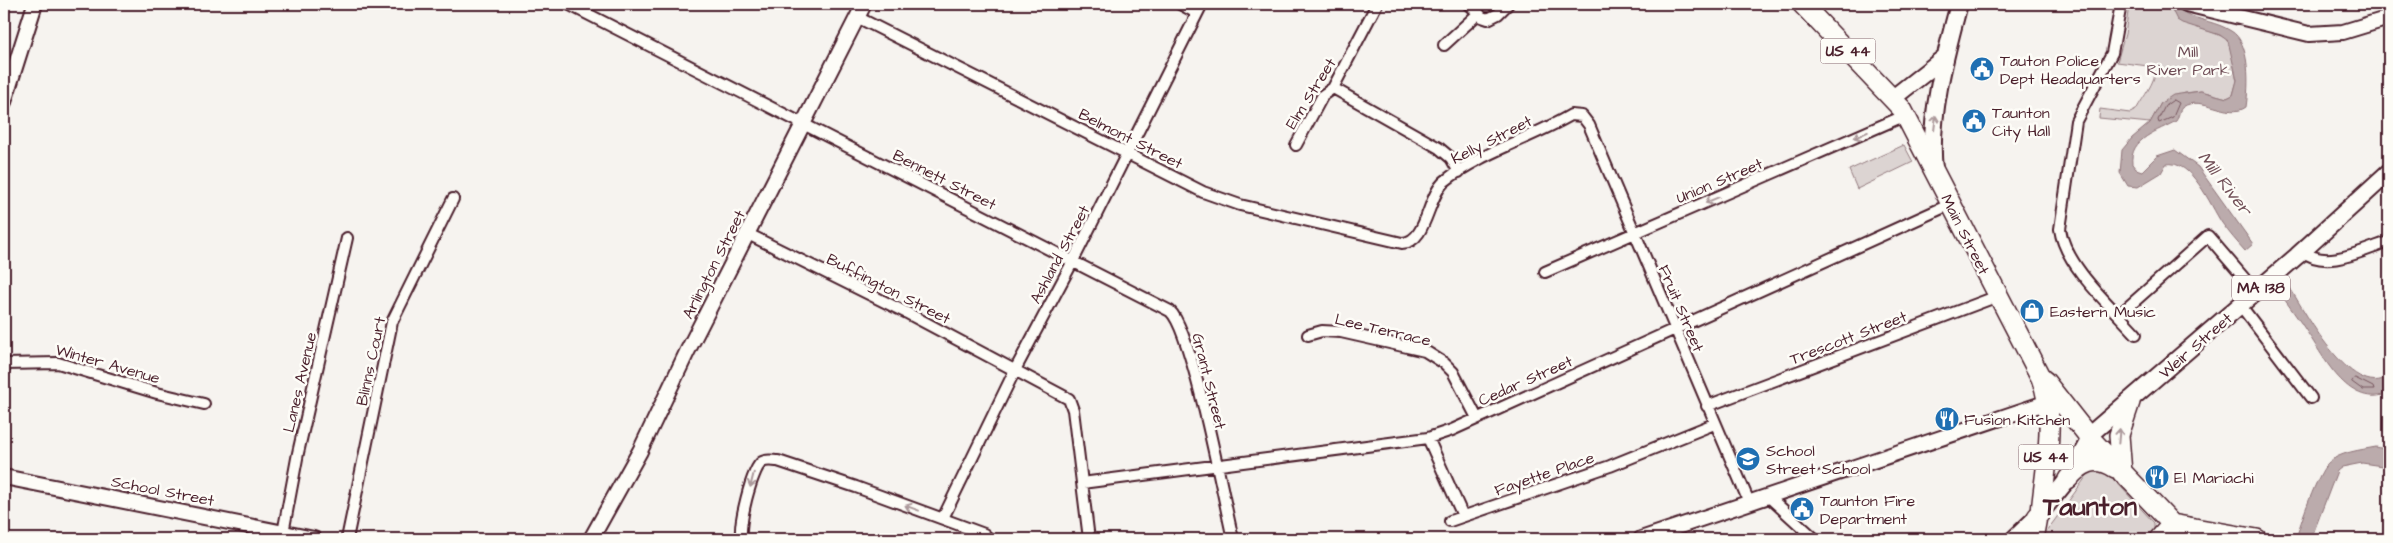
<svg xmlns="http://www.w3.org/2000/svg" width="2393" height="543" font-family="'Architects Daughter',sans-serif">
  <rect width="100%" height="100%" fill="#f6f3ef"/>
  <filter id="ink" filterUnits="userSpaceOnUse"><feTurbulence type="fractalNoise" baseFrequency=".02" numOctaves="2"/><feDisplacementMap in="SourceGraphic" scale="10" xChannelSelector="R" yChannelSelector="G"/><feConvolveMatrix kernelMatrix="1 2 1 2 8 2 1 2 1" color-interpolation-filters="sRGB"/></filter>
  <g filter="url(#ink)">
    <path fill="#dcd4d2" stroke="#937a7e" d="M2129 5 2171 10C2184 30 2211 27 2229 41L2237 81 2233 95 2227 98 2201 91 2185 93 2161 103 2150 123 2099 118 2100 109 2130 113 2136 110C2144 95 2155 84 2156 67L2117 62 2125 34Z
      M1904 145 1913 162 1857 189 1849 170Z
      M2101 465 2154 523V532L2149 539H2041L2094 466Z"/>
    <path fill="#bbabac" stroke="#8e7378" d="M2169 4H2183L2185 13C2200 21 2217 22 2231 31 2251 42 2249 87 2246 107 2229 120 2201 94 2183 107 2179 109 2179 117 2176 121 2159 131 2129 138 2132 164L2136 169 2142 171 2157 156 2175 150 2198 167 2253 244 2245 251C2237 242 2229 233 2222 223 2210 205 2192 159 2166 164L2161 173 2138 187 2128 186 2120 173 2122 150 2132 138 2150 123 2161 103 2173 95 2201 91 2227 98 2233 95 2237 80 2228 41 2220 35 2182 23 2177 20Z
      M2287 283C2303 308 2351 402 2389 376V393C2350 409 2326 361 2309 335 2299 319 2288 305 2278 290Z
      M2376 447 2389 450V467L2362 463 2342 467 2337 471 2311 539H2296C2300 524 2317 474 2328 463 2339 452 2361 450 2376 447Z"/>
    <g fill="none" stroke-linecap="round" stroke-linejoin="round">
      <path stroke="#77575f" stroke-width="1" d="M2174 100 2179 103 2173 117 2159 123 2158 120 2165 106Z
        M2355 378 2373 387 2374 390H2363L2352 382Z"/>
      <defs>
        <path id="street" d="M568 4 1170 311C1192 330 1224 501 1233 539
          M1180 4 1197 13
          M1469 4 1482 17 1488 19 1498 14 1508 4
          M2121 4 2112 53 2076 121 2060 229C2065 266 2112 307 2136 334
          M857 17 1203 192 1240 205 1402 243C1427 243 1427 196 1445 181 1479 153 1532 138 1571 115L1582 116 1589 125 1749 502
          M1444 45 1479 13
          M1333 88 1439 148 1451 158 1459 172
          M1296 145 1323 95 1333 88 1377 4
          M748 234 909 314 1069 399 1073 410 1089 539
          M2303 251C2326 271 2365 249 2389 242
          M1545 272 1906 115
          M2241 306 2311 398
          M2119 315 2208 236 2256 292
          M1308 335 1322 331 1341 332 1425 351 1444 363 1453 372 1477 418
          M4 364 58 363 157 393 204 404
          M1707 406 1998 296
          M1428 438 1463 516
          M1082 483 1428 438 1452 430 1951 204
          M1768 496 1815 539
          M943 518 1015 370 1073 261 1202 4
          M1450 521 1610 466 1714 424
          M283 533 298 453 347 238
          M347 539 392 322 453 199
          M742 539C737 528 752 468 762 462 767 459 773 461 778 461L856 487 984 534 989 539"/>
        <path id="secondary" d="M2186 4 2309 34 2343 32 2389 18
          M4 102 35 4
          M4 477 314 539
          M2177 527 2196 539
          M591 539 640 451 687 352 864 4
          M1641 539 2048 402"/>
        <path id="primary" d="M1893 98 1945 57
          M1934 169C1928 118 1946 53 1959 4
          M2041 512 2068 479 2094 431 2297 256 2389 172
          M2014 539 2037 517"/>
        <path id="highway" d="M1802 4 1902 109 2041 378C2057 418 2045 469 2041 512L2037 517 2033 539
          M2045 381 2089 437 2172 524
          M2122 473 2119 435 2130 402
          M2068 479C2081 463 2096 455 2115 468
          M2172 524 2257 539
          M2159 539 2172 524"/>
      </defs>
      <use href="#street" stroke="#4a1f2b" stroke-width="14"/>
      <use href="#secondary" stroke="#4a1f2b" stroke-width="18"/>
      <use href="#primary" stroke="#4a1f2b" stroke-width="20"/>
      <use href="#highway" stroke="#4a1f2b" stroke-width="22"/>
      <use href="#street" stroke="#fdfcf7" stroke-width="10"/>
      <use href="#secondary" stroke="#fdfcf7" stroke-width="14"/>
      <use href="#primary" stroke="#fdfcf7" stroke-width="16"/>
      <use href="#highway" stroke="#fdfcf7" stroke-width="19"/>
    </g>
    <defs><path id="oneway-shaft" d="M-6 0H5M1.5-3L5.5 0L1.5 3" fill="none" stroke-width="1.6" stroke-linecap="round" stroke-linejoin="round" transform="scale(1.25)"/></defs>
    <g stroke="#ac999b">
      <use href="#oneway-shaft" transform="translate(1935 123) rotate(-83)"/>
      <use href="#oneway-shaft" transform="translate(1861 135) rotate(156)"/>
      <use href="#oneway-shaft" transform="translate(1712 200) rotate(157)"/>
      <use href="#oneway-shaft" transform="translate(2119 436) rotate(-85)"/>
      <use href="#oneway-shaft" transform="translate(752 480) rotate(104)"/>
      <use href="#oneway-shaft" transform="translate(912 508) rotate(-160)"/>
    </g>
  </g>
  <defs>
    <symbol id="civic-disc" viewBox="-11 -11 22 22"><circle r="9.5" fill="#1f6fb2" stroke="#fdfcf7"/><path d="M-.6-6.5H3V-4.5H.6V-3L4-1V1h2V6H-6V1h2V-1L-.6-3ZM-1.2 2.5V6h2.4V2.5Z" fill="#fff"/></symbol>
    <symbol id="shop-disc" viewBox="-11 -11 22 22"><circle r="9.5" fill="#1f6fb2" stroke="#fdfcf7"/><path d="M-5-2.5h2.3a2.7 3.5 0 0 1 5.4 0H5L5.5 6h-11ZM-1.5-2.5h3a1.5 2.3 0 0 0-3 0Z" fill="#fff"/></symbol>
    <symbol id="restaurant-disc" viewBox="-11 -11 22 22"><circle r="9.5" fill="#1f6fb2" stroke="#fdfcf7"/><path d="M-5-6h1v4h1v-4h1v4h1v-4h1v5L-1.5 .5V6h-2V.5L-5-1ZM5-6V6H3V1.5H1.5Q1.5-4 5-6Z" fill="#fff"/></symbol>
    <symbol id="school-disc" viewBox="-11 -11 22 22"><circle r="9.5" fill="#1f6fb2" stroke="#fdfcf7"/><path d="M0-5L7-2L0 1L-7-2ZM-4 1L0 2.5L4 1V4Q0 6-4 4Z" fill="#fff"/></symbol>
  </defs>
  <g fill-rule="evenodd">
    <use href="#civic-disc" x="1968" y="55" width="28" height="28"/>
    <use href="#civic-disc" x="1960" y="107" width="28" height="28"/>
    <use href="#shop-disc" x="2018" y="297" width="28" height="28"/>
    <use href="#restaurant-disc" x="1933" y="405" width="28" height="28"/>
    <use href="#school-disc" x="1734" y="445" width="28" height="28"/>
    <use href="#restaurant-disc" x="2143" y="463" width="28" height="28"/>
    <use href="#civic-disc" x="1788" y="495" width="28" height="28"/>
  </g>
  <g text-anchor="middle" stroke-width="5" stroke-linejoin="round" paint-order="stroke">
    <g fill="#fdfcf7" stroke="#806168" stroke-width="1">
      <rect x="1820.5" y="38.5" width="55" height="25" rx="4"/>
      <rect x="2232" y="275.5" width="58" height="25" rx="4"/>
      <rect x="2018.5" y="444.5" width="55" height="25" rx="4"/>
    </g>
    <g font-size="15" font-weight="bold" fill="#4a1f2b">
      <text x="1848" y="56">US 44</text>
      <text x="2261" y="293">MA 138</text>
      <text x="2046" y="462">US 44</text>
    </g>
    <g font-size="16" fill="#6e4c55" stroke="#fdfcf7">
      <text x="2188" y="57">Mill<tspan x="2188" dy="18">River Park</tspan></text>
    </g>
    <g font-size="16" fill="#4a1f2b" stroke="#fdfcf7" text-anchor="start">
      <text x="2000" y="66">Tauton Police<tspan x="2000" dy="18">Dept Headquarters</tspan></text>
      <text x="1992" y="118">Taunton<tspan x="1992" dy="18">City Hall</tspan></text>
      <text x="2050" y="317">Eastern Music</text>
      <text x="1964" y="425">Fusion Kitchen</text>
      <text x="1766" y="456">School<tspan x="1766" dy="18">Street School</tspan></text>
      <text x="2174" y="483">El Mariachi</text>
      <text x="1820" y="506">Taunton Fire<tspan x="1820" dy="18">Department</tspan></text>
    </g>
    <g font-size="16" fill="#4a1f2b" stroke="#fdfcf7">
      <text transform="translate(1310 93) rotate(-58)" y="6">Elm Street</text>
      <text transform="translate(1131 138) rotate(27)" y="6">Belmont Street</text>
      <text transform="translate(1491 139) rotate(-27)" y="6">Kelly Street</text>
      <text transform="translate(945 179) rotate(27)" y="6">Bennett Street</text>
      <text transform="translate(1719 180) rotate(-23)" y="6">Union Street</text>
      <text transform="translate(1966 234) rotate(63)" y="6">Main Street</text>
      <text transform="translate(1059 254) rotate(-62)" y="6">Ashland Street</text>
      <text transform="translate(713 264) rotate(-63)" y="6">Arlington Street</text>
      <text transform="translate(889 288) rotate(27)" y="6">Buffington Street</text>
      <text transform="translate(1682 308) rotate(67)" y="6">Fruit Street</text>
      <text transform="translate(1383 329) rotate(13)" y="6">Lee Terrace</text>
      <text transform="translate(1848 337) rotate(-21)" y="6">Trescott Street</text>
      <text transform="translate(2195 345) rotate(-41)" y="6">Weir Street</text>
      <text transform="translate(370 361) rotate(-78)" y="6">Blinns Court</text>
      <text transform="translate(108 363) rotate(16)" y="6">Winter Avenue</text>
      <text transform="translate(1525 380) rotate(-24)" y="6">Cedar Street</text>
      <text transform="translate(1210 381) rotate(76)" y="6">Grant Street</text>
      <text transform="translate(299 382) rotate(-77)" y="6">Lanes Avenue</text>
      <text transform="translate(1544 473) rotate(-19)" y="6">Fayette Place</text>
      <text transform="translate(163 490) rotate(11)" y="6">School Street</text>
    </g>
    <g font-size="18" font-style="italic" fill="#725058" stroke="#fdfcf7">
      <text transform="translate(2225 183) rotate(52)" y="6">Mill River</text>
    </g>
    <g font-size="26" font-weight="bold" fill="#4a1f2b" stroke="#fdfcf7">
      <text x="2090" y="515">Taunton</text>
    </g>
  </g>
  <rect width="2393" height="543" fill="none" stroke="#fdfcf7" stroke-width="20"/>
  <rect x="10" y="10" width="2373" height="523" fill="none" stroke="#4a1f2b" stroke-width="2" filter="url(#ink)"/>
</svg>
